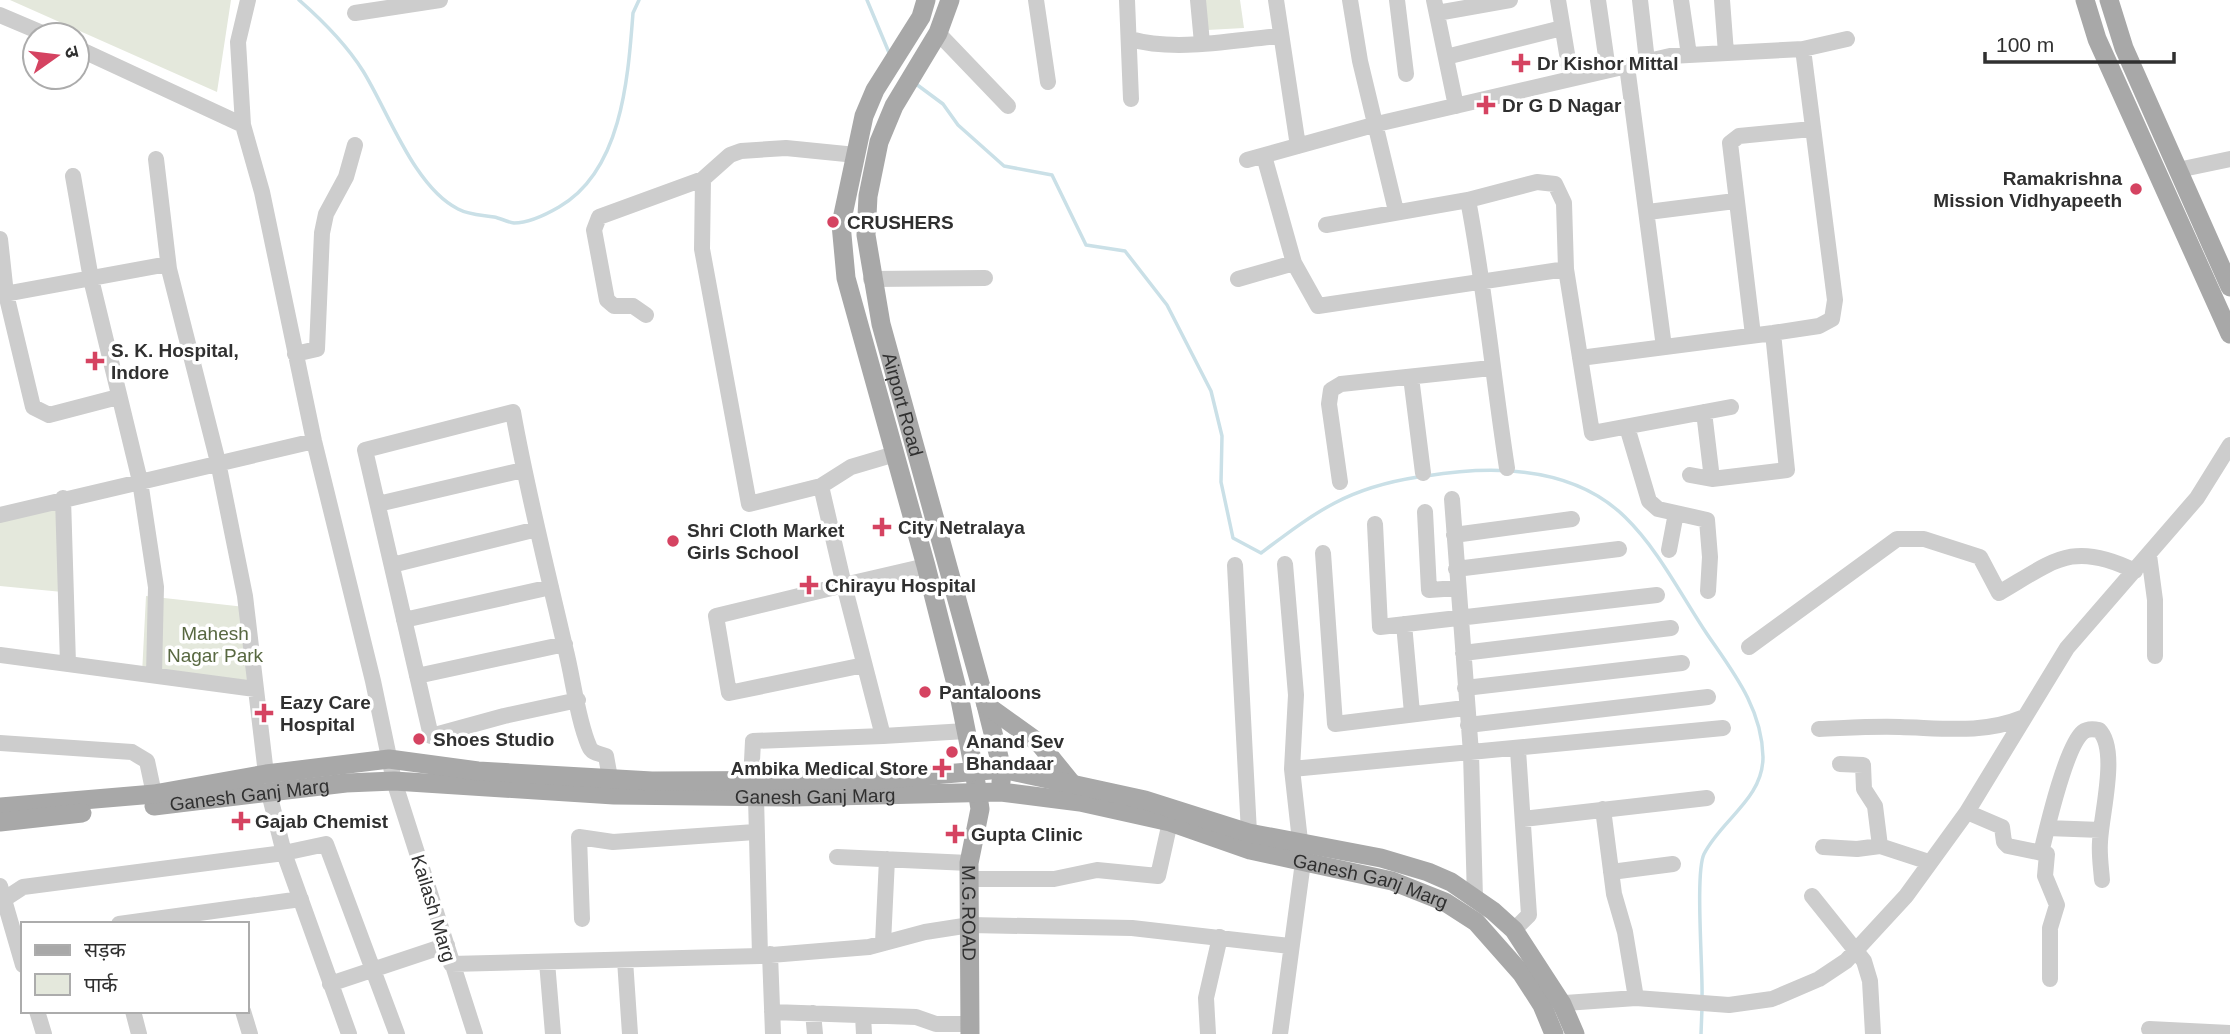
<svg xmlns="http://www.w3.org/2000/svg" width="2230" height="1034" font-family="Helvetica,'Noto Sans Devanagari',sans-serif">
  <rect width="100%" height="100%" fill="#fff"/>
  <path fill="#e4e8dc" d="M10 0H231L217 92Z
    M1203 0H1240L1244 28 1207 30Z
    M57 505 73 593 0 586V513Z
    M146 596 254 608 257 690 142 674Z"/>
  <g fill="none" stroke-linecap="round" stroke-linejoin="round">
    <path stroke="#cae0e7" stroke-width="3.5" d="M299 0C323 21 346 44 363 71 388 111 414 187 458 209 469 215 482 215 494 217 500 218 507 222 514 223 528 223 547 214 559 207 622 171 628 78 633 13L639 0
      M867 0 890 55
      M916 84 943 104 958 125 1004 166 1052 175 1086 245 1125 251 1167 305 1211 391 1222 436 1221 482 1233 538 1261 553C1317 511 1347 488 1418 477
      M1426 476C1494 465 1573 466 1625 517 1658 549 1681 595 1707 634 1733 672 1762 708 1763 757 1763 799 1721 820 1704 854 1695 873 1703 969 1702 997
      M1701 1034 1702 1008"/>
    <path stroke="#cdcdcd" stroke-width="16" d="M248 0 238 42 243 125 262 192 314 441 373 681 394 781 475 1034
      M1036 0 1048 82
      M1127 0 1131 99
      M1198 0 1202 43
      M1276 0 1298 146
      M1350 0 1360 61 1396 211
      M1397 0 1406 74
      M1434 0 1456 106
      M1558 0 1571 78
      M1598 0 1608 70
      M1640 0 1647 61
      M1681 0 1689 55
      M1722 0 1726 53
      M355 13 440 0
      M1437 13 1510 0
      M0 15 47 35
      M938 33 1008 106
      M1130 39C1176 52 1233 40 1280 36
      M77 48 243 125
      M1446 57 1562 28
      M1627 66 1664 347
      M1264 156 1294 263 1318 306 1566 269
      M156 159 169 269 218 462 245 596 266 774
      M1247 160 1377 124 1670 56 1803 49 1847 39
      M2178 170 2230 159
      M73 176 91 279 140 481 156 587 154 675
      M703 179 702 249 749 504 821 486 844 585 926 566
      M1468 200C1485 288 1493 378 1507 468
      M1648 212 1735 201
      M1326 225 1468 200 1537 182 1555 184 1564 203 1566 269 1592 433 1731 407
      M0 239 6 294 33 407 49 415 118 397
      M871 279 985 278
      M1238 279 1294 263
      M0 295 168 264
      M646 315 633 306H614L607 300 594 230 599 217 703 179 730 155 741 151 786 148 856 155
      M1753 335 1730 143 1739 136 1812 129
      M295 354 317 349 322 233 326 214 346 177 355 145
      M1580 358 1773 333 1819 326 1832 319 1835 300 1803 49
      M1411 377 1423 473
      M1704 412 1712 479
      M1627 427 1649 501 1658 509 1707 520 1710 557 1708 591
      M1690 475 1712 479 1787 470 1773 333
      M1340 482 1329 404 1331 390 1341 384 1491 368
      M821 486 851 467 895 454
      M63 498 68 664
      M1452 499 1471 753 1475 898
      M378 504 523 470
      M1425 512 1429 590 1458 588
      M0 515 314 441
      M1375 524 1380 627 1657 595
      M1454 535 1572 519
      M1669 550 1676 513
      M1323 553 1335 724 1465 708
      M2149 555 2155 600V656
      M1285 564 1296 695 1292 769 1300 841
      M392 565 537 529
      M1235 565 1249 833
      M1456 569 1619 549
      M404 620 551 587
      M1404 624 1412 713
      M1749 647 1897 539H1924L1980 557 1999 593C2054 561 2072 540 2135 571
      M1463 653 1671 628
      M0 655 255 689
      M864 665 729 693 716 616 844 585 883 736 966 731
      M417 676 565 644
      M1465 688 1682 663
      M578 700 504 716 431 736 365 450 513 412C527 491 547 569 565 647 573 677 577 718 589 746 592 754 599 753 606 756L610 778
      M1468 725 1708 697
      M1819 729C1846 728 1873 726 1900 727 1942 728 1983 734 2022 718
      M0 743 132 752 147 761 154 794
      M1840 764 1863 765 1864 789 1875 806 1880 846
      M1292 769 1723 728
      M751 781 753 741 883 736
      M269 793 284 853 349 1034
      M756 797 760 956
      M1603 809 1614 894 1625 932 1636 998
      M1967 812 2002 827 2004 842 2008 846 2047 854 2045 876 2057 905 2050 928V979
      M1523 819 1707 798
      M2047 828 2101 830
      M1823 847 1857 849 1880 846 1929 862
      M2041 853C2047 828 2066 746 2083 732 2088 728 2094 729 2099 730 2119 750 2101 814 2100 842 2099 854 2101 867 2102 880
      M837 857 969 863
      M1611 872 1673 864
      M969 879H1054L1097 870 1158 876 1170 822
      M0 886 23 965
      M1812 896 1864 961 1870 981 1873 1034
      M0 902 23 887 284 853 326 844 397 1034
      M582 919 579 837 613 842 755 832
      M119 924 301 899
      M1514 930 1529 915 1518 750
      M883 943 887 859
      M770 954 773 1034
      M625 960 630 1034
      M547 962 553 1034
      M451 964 760 956 869 947 925 932 970 925 1132 928 1290 946
      M330 984 447 945
      M1551 1004 1636 998 1729 1005 1772 999 1819 979 1846 961 1906 896 1967 812 2067 648 2197 498 2230 445
      M37 1011 44 1034
      M133 1011 139 1034
      M243 1011 250 1034
      M772 1012 916 1017 936 1024H970
      M813 1013 815 1034
      M863 1016 864 1034
      M2149 1029 2230 1033
      M1208 1034 1206 998 1220 937
      M1280 1034 1303 862"/>
    <g stroke="#a8a8a8" stroke-width="19">
      <path id="s1" d="M926 0 921 17 875 90 864 116 841 224 846 278 926 566 960 700 974 770 980 809 969 863 970 1034"/>
      <path id="s2" d="M950 0 938 33 894 106 879 142 868 196 866 235 881 324 986 705 1002 769 1001 782"/>
      <path d="M2085 0 2097 39 2230 334"/>
      <path d="M2109 0 2124 48 2230 287"/>
      <path d="M986 705 1039 743 1073 785"/>
      <path id="s3" d="M154 806 346 783 394 781 614 795 794 797 1001 792 1080 802 1170 822 1250 850 1392 881 1445 902 1476 922 1522 974 1542 1005 1554 1034"/>
      <path d="M0 807 154 794 266 774 389 759 478 771 652 781 876 780 1002 769 1145 800 1249 833 1381 858 1428 872 1451 882 1493 911 1514 930 1562 1004 1575 1034"/>
      <path d="M0 822 82 813"/>
    </g>
  </g>
  <g fill="#d54361" stroke="#fff" stroke-width="2.5">
    <path d="M1517.5 52.5h7v7h7v7h-7v7h-7v-7h-7v-7h7z"/>
    <path d="M1482.5 94.5h7v7h7v7h-7v7h-7v-7h-7v-7h7z"/>
    <circle cx="2136" cy="189" r="7"/>
    <circle cx="833" cy="222" r="7"/>
    <path d="M91.5 350.5h7v7h7v7h-7v7h-7v-7h-7v-7h7z"/>
    <path d="M878.5 516.5h7v7h7v7h-7v7h-7v-7h-7v-7h7z"/>
    <circle cx="673" cy="541" r="7"/>
    <path d="M805.5 574.5h7v7h7v7h-7v7h-7v-7h-7v-7h7z"/>
    <circle cx="925" cy="692" r="7"/>
    <path d="M260.5 702.5h7v7h7v7h-7v7h-7v-7h-7v-7h7z"/>
    <circle cx="419" cy="739" r="7"/>
    <circle cx="952" cy="752" r="7"/>
    <path d="M938.5 757.5h7v7h7v7h-7v7h-7v-7h-7v-7h7z"/>
    <path d="M237.5 810.5h7v7h7v7h-7v7h-7v-7h-7v-7h7z"/>
    <path d="M951.5 823.5h7v7h7v7h-7v7h-7v-7h-7v-7h7z"/>
  </g>
  <g text-anchor="middle" stroke-width="7" stroke-linejoin="round" paint-order="stroke">
    <g font-size="19" font-weight="bold" fill="#303030" stroke="#fff" text-anchor="start">
      <text x="1537" y="70">Dr Kishor Mittal</text>
      <text x="1502" y="112">Dr G D Nagar</text>
      <text x="2122" y="185" text-anchor="end">Ramakrishna<tspan x="2122" dy="22">Mission Vidhyapeeth</tspan></text>
      <text x="847" y="229">CRUSHERS</text>
      <text x="111" y="357">S. K. Hospital,<tspan x="111" dy="22">Indore</tspan></text>
      <text x="898" y="534">City Netralaya</text>
      <text x="687" y="537">Shri Cloth Market<tspan x="687" dy="22">Girls School</tspan></text>
      <text x="825" y="592">Chirayu Hospital</text>
      <text x="939" y="699">Pantaloons</text>
      <text x="280" y="709">Eazy Care<tspan x="280" dy="22">Hospital</tspan></text>
      <text x="433" y="746">Shoes Studio</text>
      <text x="966" y="748">Anand Sev<tspan x="966" dy="22">Bhandaar</tspan></text>
      <text x="928" y="775" text-anchor="end">Ambika Medical Store</text>
      <text x="255" y="828">Gajab Chemist</text>
      <text x="971" y="841">Gupta Clinic</text>
    </g>
    <g font-size="19" fill="#303030" stroke="#fff">
      <text dy="7" stroke="none"><textPath href="#s2" startOffset="427">Airport Road</textPath></text>
      <text dy="7" stroke="none"><textPath href="#s3" startOffset="96">Ganesh Ganj Marg</textPath></text>
      <text dy="7" stroke="none"><textPath href="#s3" startOffset="663">Ganesh Ganj Marg</textPath></text>
      <text dy="7" stroke="none"><textPath href="#s3" startOffset="1230">Ganesh Ganj Marg</textPath></text>
      <text transform="translate(434 908) rotate(73)" y="7">Kailash Marg</text>
      <text dy="7" stroke="none"><textPath href="#s1" startOffset="950">M.G.ROAD</textPath></text>
    </g>
    <g font-size="19" fill="#586841" stroke="#fff">
      <text x="215" y="640">Mahesh<tspan x="215" dy="22">Nagar Park</tspan></text>
    </g>
  </g>
  <rect x="21" y="922" width="228" height="91" fill="#ffffff" stroke="#acacac" stroke-width="2"/>
  <rect x="35" y="945" width="35" height="10" fill="#a8a8a8" stroke="#acacac" stroke-width="2"/>
  <text x="84" y="957" font-size="21" fill="#303030">सड़क</text>
  <rect x="35" y="974" width="35" height="21" fill="#e4e8dc" stroke="#acacac" stroke-width="2"/>
  <text x="84" y="992" font-size="21" fill="#303030">पार्क</text>
  <g transform="translate(56 56) rotate(76)"><circle r="33" fill="#ffffff" stroke="#acacac" stroke-width="2"/>
  <path d="M0-5L12 26L0 18L-12 26Z" fill="#d54361"/>
  <text y="-10" font-size="19" font-weight="bold" text-anchor="middle" fill="#303030">उ</text>
  </g>
  <path d="M1985 52v10h189v-10" fill="none" stroke="#303030" stroke-width="3.5"/>
  <text x="1996" y="52" font-size="21" fill="#303030" stroke="#ffffff" stroke-width="5" paint-order="stroke">100 m</text>
</svg>
